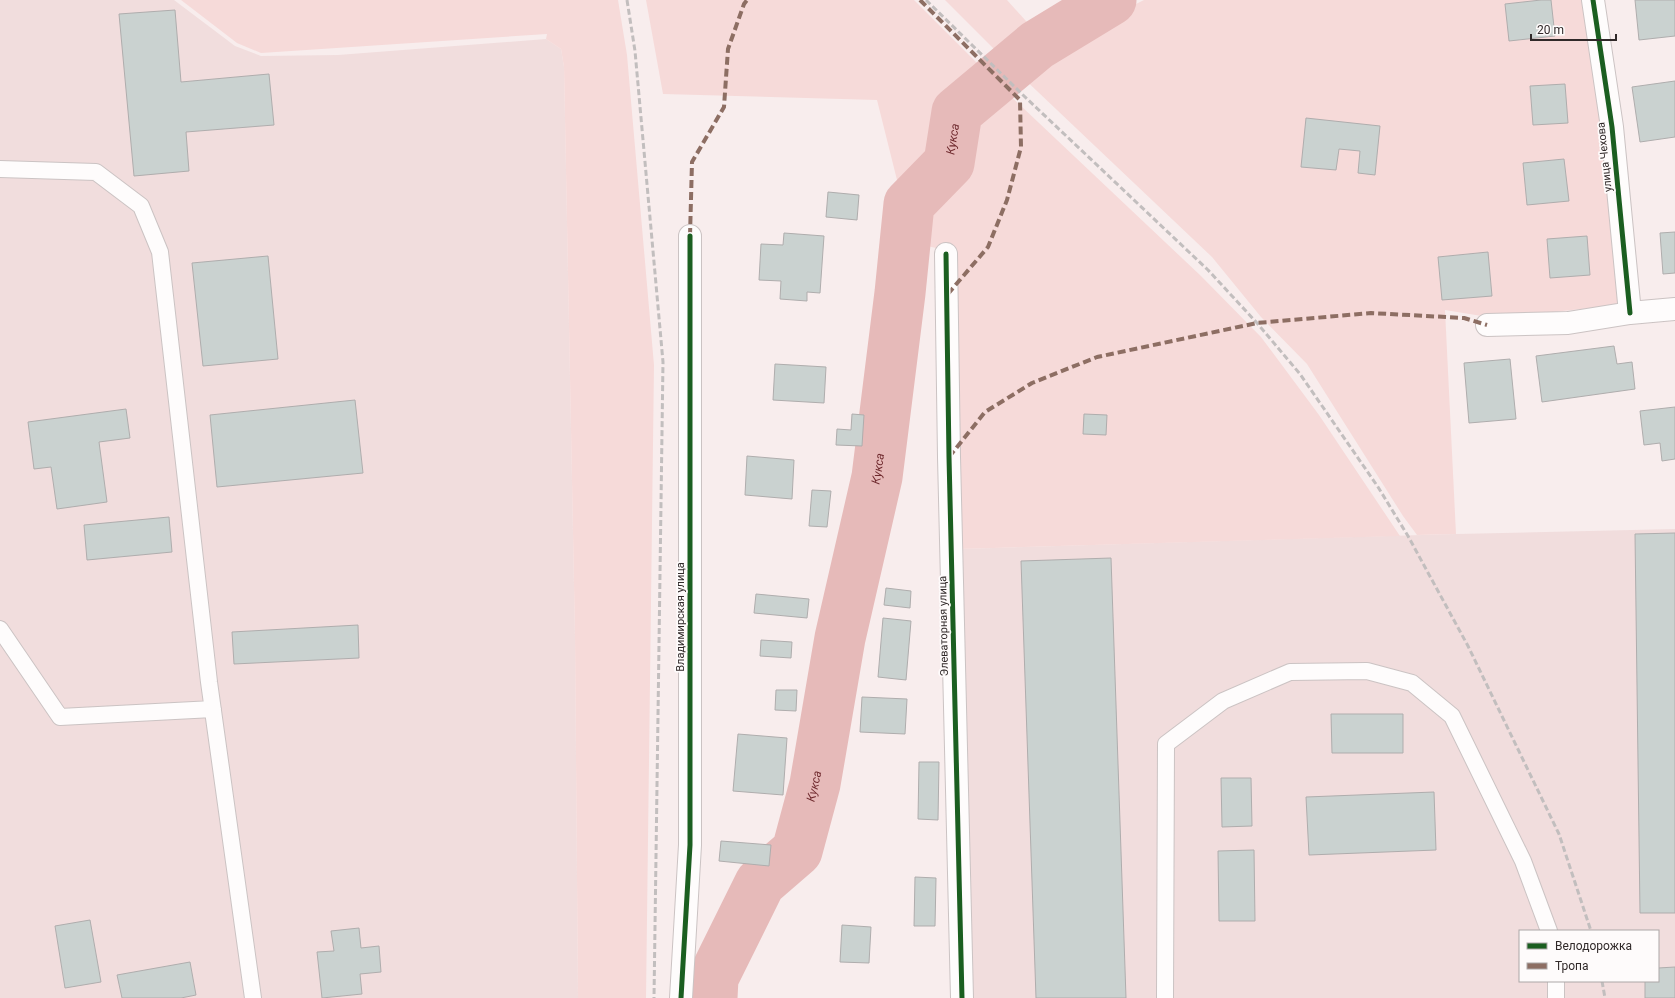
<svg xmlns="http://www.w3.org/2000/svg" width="1675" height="998" font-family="Roboto,sans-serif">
  <rect width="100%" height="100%" fill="#f8eded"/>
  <path fill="#f1dddd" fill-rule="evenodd" d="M0 0H174L235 46 261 56 338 55 546 39 561 49 564 67 575 637 578 998H0Z
    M1675 529V998H973L959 549 1456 534ZM1520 931H1658V981H1520Z"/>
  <path fill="#f6dad9" d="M181 0H618L627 55 654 365 646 998H578L575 637 564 67 561 49 546 39 547 34 261 53 237 43Z
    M646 0H914L982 68 948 98 937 130 938 162 901 196 877 100 663 94Z
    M945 0H1007L1036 32 1002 57Z
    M1144 0H1585L1605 143 1619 305 1494 318 1445 310 1456 534 1417 535 1403 516 1307 364 1261 317 1212 257 1018 73 1108 18Z
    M1003 89 1201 276 1261 337 1319 415 1400 536 959 549 955 252 922 245 928 203 954 177 967 120Z"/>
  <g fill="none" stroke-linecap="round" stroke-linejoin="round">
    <path stroke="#e6bab9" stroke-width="51" id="s1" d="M712 998 713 978 760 883 797 851 815 784 840 638 877 477 900 293 909 204 949 163 957 112 1037 45 1111 0"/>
  </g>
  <path fill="#cad2d0" stroke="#afadad" d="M1541 0H1551L1555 36 1509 41 1505 4Z
    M1635 0H1675V36L1639 40Z
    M175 10 181 82 269 74 274 125 186 132 189 171 134 176 119 14Z
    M1675 81V137L1640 142 1632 87Z
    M1565 84 1568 123 1533 125 1530 86Z
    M1306 118 1380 126 1375 175 1358 173 1360 151 1339 149 1336 170 1301 167Z
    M1564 159 1569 201 1527 205 1523 163Z
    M828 192 859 195 857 220 826 217Z
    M1675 232V273L1663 274 1660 233Z
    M784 233 824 236 820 293 807 292V301L780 299 781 281 759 280 761 244 783 245Z
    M1587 236 1590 275 1550 278 1547 239Z
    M1488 252 1492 296 1442 300 1438 257Z
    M268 256 278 359 203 366 192 263Z
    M1614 346 1617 364 1632 362 1635 389 1542 402 1536 356Z
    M1510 359 1516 419 1469 423 1464 363Z
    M775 364 826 367 824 403 773 400Z
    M355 400 363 473 217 487 210 415Z
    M1675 407V459L1662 461 1660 443 1644 445 1640 411Z
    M126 409 130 438 99 442 107 502 57 509 51 467 34 469 28 422Z
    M852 414 864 415 862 446 836 445 837 429 851 430Z
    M1084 414 1107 415 1106 435 1083 434Z
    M747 456 794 460 792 499 745 495Z
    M812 490 831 491 827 527 809 526Z
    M169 517 172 552 87 560 84 525Z
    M1675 533V913H1640L1635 534Z
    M1111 558 1126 998H1036L1021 561Z
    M886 588 911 591 910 608 884 605Z
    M756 594 809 599 807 618 754 613Z
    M883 618 911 621 906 680 878 677Z
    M358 625 359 658 234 664 232 632Z
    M761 640 792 642 791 658 760 656Z
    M776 690H797L796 711 775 710Z
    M862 697 907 699 905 734 860 732Z
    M1331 714H1403V753H1332Z
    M738 734 787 738 783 795 733 791Z
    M919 762H939L938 820 918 819Z
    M1221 778H1251L1252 826 1222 827Z
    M1434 792 1436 850 1309 855 1306 797Z
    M721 841 771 845 769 866 719 861Z
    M1254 850 1255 921H1219L1218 851Z
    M915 877 936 878 935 926H914Z
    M90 920 101 982 65 988 55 926Z
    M842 925 871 927 869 963 840 962Z
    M359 928 361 948 379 946 381 972 360 974 362 994 322 998 317 952 334 951 331 931Z
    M190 962 196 995 181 998H122L117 975Z
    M1675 967V998H1645V981H1658V968Z"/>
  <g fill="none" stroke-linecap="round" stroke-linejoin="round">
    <defs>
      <path id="service" d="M0 169 96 172 141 206 160 252 209 682 253 998
        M0 629 60 717 213 709
        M1556 981V998
        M1165 998 1166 744 1223 701 1290 672 1367 671 1412 683 1452 716 1523 861 1549 931"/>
      <path id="minor" d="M1593 0 1612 127 1630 313
        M946 254 949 457 962 998
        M1487 325 1568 323 1630 313 1675 309
        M681 998 690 845V236"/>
    </defs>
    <use href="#service" stroke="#cbc3c3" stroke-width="18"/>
    <use href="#minor" stroke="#cbc3c3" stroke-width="24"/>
    <use href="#service" stroke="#fefcfc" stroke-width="16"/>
    <use href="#minor" stroke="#fefcfc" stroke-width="22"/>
    <path stroke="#c2bebe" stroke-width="3" stroke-dasharray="6 3" stroke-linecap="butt" d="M627 0 635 51 663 362 654 998
      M926 0 1024 96 1208 270 1257 323 1300 374 1378 487 1408 536 1468 646 1559 834 1591 931
      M1602 981 1605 998"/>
    <path stroke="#8d6e63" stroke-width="4" stroke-dasharray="8 4" stroke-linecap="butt" d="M920 0 1020 100 1021 147 1007 200 988 247 947 295
      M690 236 692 162 724 107 728 49 744 4 747 0
      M949 457 985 412 1032 383 1097 357 1257 323 1371 313 1464 318 1487 325"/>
    <defs>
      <path id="cycleway" d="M1593 0 1612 127 1630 313
        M946 254 949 457 962 998
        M681 998 690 845V236"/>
    </defs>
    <use href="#cycleway" stroke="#fefbfb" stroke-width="8"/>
    <use href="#cycleway" stroke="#1b5e20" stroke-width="5"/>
  </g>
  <g text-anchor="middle" stroke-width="3.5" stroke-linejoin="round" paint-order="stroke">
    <g font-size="11" fill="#302929" stroke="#fefbfb">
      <text transform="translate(1604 157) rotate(-96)" y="4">улица Чехова</text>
      <text transform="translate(680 617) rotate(-90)" y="4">Владимирская улица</text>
      <text transform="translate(943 626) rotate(-91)" y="4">Элеваторная улица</text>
    </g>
    <g font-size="12" font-style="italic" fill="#6f2a2e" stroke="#fefbfb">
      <text dy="4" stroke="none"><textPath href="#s1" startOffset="914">Кукса</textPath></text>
      <text dy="4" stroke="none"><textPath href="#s1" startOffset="566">Кукса</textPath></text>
      <text dy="4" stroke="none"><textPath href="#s1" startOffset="242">Кукса</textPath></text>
    </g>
  </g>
  <rect x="1519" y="930" width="140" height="52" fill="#fefbfb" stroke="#aca7a7"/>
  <rect x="1527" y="943" width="20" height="6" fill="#1b5e20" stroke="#aca7a7"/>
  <text x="1555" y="950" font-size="12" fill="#302929">Велодорожка</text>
  <rect x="1527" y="963" width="20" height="6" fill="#8d6e63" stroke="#aca7a7"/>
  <text x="1555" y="970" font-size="12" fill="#302929">Тропа</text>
  <path d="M1531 34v6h85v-6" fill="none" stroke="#302929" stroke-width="2"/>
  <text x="1537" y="34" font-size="12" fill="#302929" stroke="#fefbfb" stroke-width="3" paint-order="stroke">20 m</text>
</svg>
